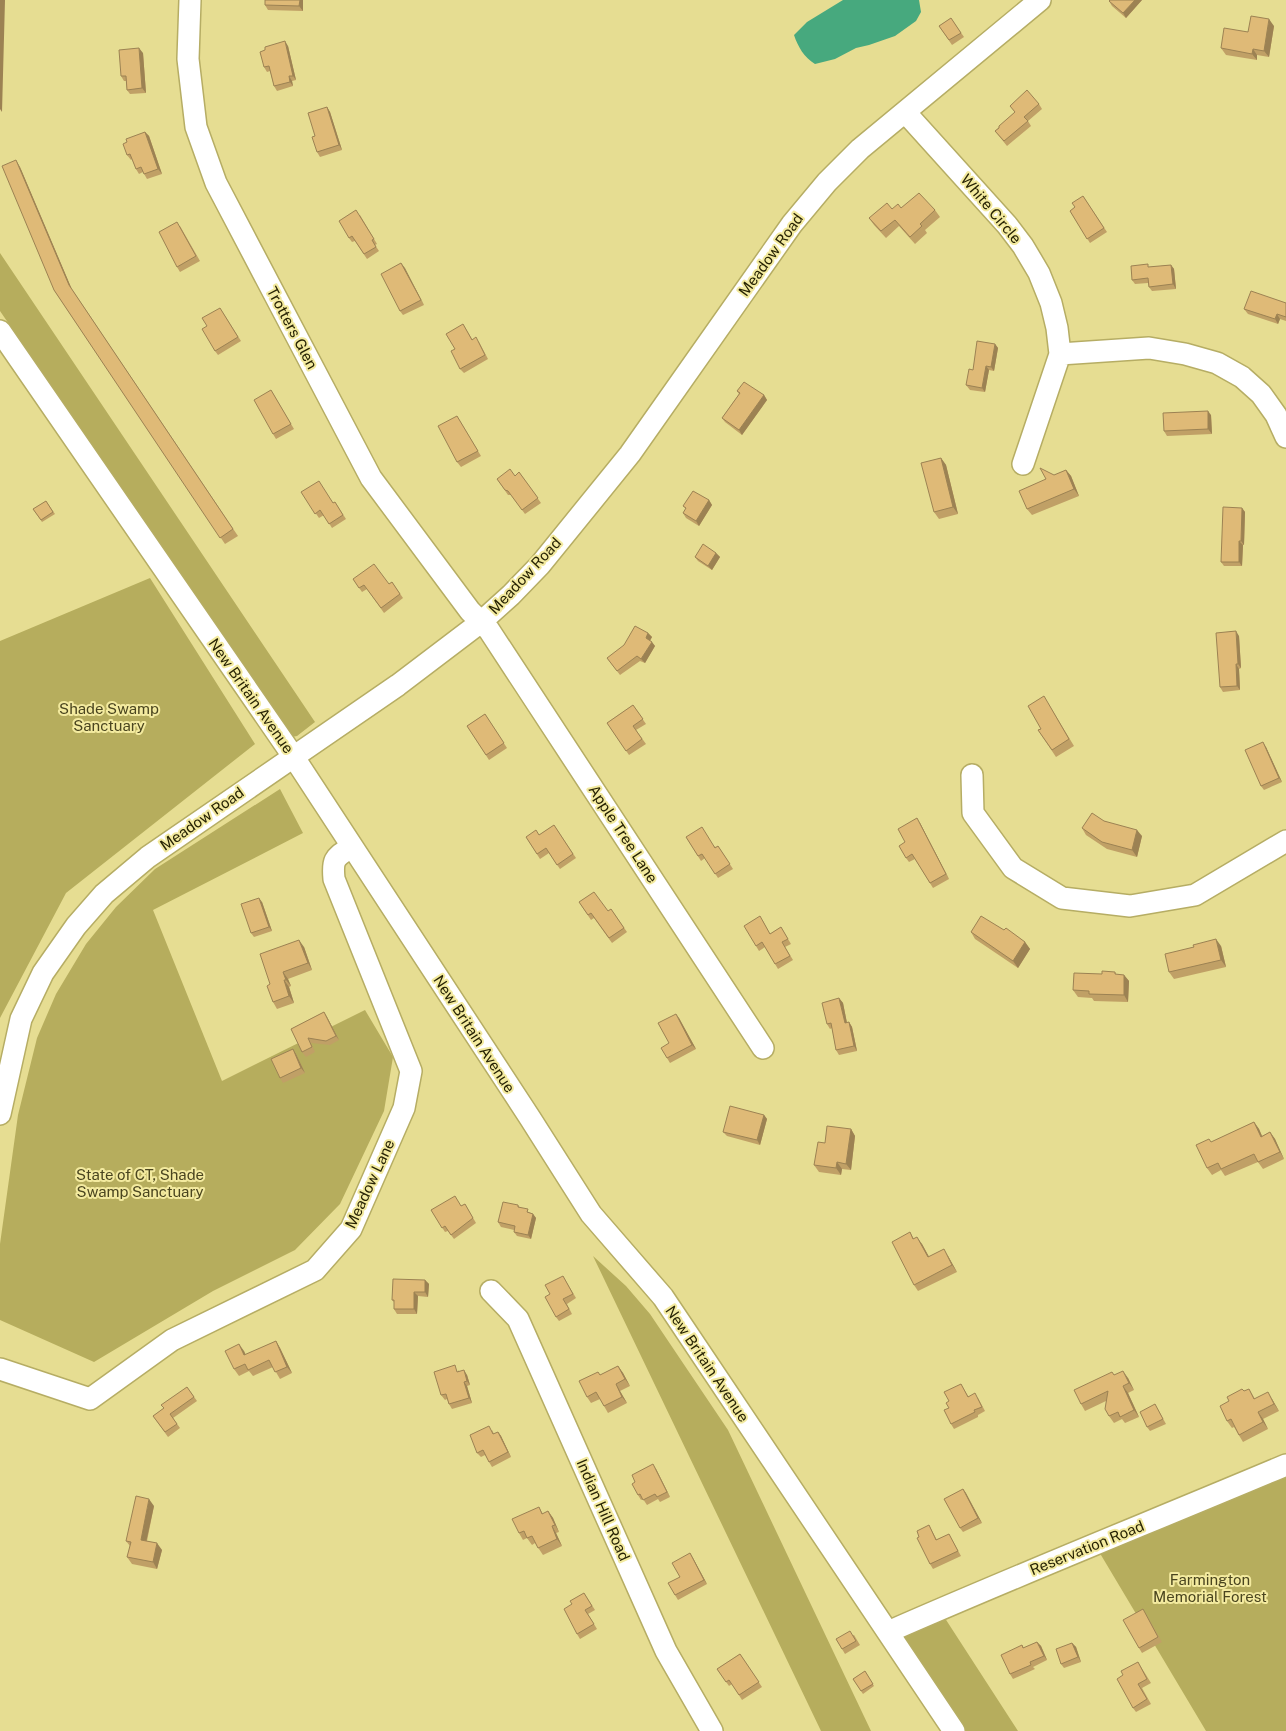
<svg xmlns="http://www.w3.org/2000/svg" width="1286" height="1731" font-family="'Public Sans',sans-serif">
  <rect width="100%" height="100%" fill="#e6dd92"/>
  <path fill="#b6ad5d" d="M0 253 315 722 297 736 292 737 0 311Z
    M150 578 255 744 66 893 0 1018V641Z
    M280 789 303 833 153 910 222 1081 365 1010 393 1057 384 1111 340 1204 295 1250 213 1291 94 1362 0 1320V1244L18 1115 37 1038 56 994 86 944 116 907 155 869Z
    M593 1256 626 1286 650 1314 728 1430 871 1731H821Z
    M1286 1465V1731H1206L1095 1545Z
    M939 1609 1018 1731H954L888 1632Z"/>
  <path fill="#47a97e" d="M843 0H919L921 12 916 21 895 36 869 45 856 48 835 59 815 64C804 57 798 47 794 35L807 22Z"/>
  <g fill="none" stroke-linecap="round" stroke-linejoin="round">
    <defs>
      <path id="minor" d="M190 0 188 59 196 127 216 183 371 478 470 611 489 630 763 1048
        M905 112 1007 225 1023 246 1039 273 1051 303 1057 328 1060 354 1023 464
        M0 331 293 756 530 1118 591 1214 663 1297 954 1731
        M1060 354 1149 348 1185 354 1217 363 1242 377 1261 394 1276 415 1286 437
        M972 775 973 813 1013 868 1062 898 1130 906 1195 895 1286 841
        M0 1114 21 1019 43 973 76 926 104 894 148 857 398 685 481 622 511 595 540 565 630 454 792 224 827 182 860 149 1040 0
        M491 1291 518 1319 666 1651 712 1731
        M0 1369 90 1399 172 1340 315 1270 351 1229 404 1108 411 1071 334 879C332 858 335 858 351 847
        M888 1632C1020 1574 1153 1521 1286 1465"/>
    </defs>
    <use href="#minor" stroke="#b6ad64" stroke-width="24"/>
    <use href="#minor" stroke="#fff" stroke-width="21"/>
  </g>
  <path fill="#c0a066" d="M265 0H303V11L268 10 265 5Z
    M1142 0 1126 18 1112 6 1109 1Z
    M951 18 964 37 952 45 939 26Z
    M1274 26 1269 57 1257 55V60L1226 55 1221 48 1248 32Z
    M288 46 296 80 292 81 293 86 277 91 274 86 270 71 267 72 264 67Z
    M143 53 146 93 130 94 127 90 126 81H124L121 76Z
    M1039 104 1042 109 1028 121 1031 126 1007 146 995 131 1015 112 1010 106Z
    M327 107 330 112 342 150 320 157 317 152 315 136Z
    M145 132 149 136 162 174 147 179 143 172 139 174 136 169 132 159 131 160 127 155V142Z
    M20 167 73 292 238 536 225 544 54 290Z
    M1083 196 1107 232 1090 243 1070 211 1075 207Z
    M901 208 935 210 940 217 925 230 927 233 915 244 899 226 886 238 874 225 869 218 892 209Z
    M360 215 377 244 375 245 379 251 367 259 355 241 352 242 349 238Z
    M180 226 200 261 180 272 177 267Z
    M401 263 424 305 403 315 400 311Z
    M1171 265 1174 269 1176 289 1152 291 1149 287 1148 283 1135 284 1132 280 1150 267Z
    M1286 303V321L1280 319 1278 324 1248 314 1244 309Z
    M220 308 241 341 218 355 215 351 207 326Z
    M463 324 472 339 479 342 488 359 464 373 460 369 455 349Z
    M995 344 998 348 994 371 989 370 985 392 970 390 966 385 973 370Z
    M271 390 294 429 276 439 273 434Z
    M737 391 764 395 767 400 742 435 725 422 722 418 739 394Z
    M1211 415 1212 434 1167 436 1164 431Z
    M457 416 481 456 461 467 457 462Z
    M941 458 946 465 958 514 939 519 934 512Z
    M1066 470 1071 476 1079 496 1032 515 1027 509 1046 479Z
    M519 472 541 503 525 514 511 495H508L497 479 515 476Z
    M301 492 333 503 335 502 346 519 332 528 324 515 319 518Z
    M709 500 712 505 699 526 686 518 683 513 686 509 683 506Z
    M46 501 55 514 42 522 33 509Z
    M1242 508 1245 512 1244 545H1243L1242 566H1224L1221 562Z
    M716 553 720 557 712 570 698 561 695 557Z
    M353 579 389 584 392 582 403 598 384 613 367 589 362 592Z
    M648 633 652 637 650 641 655 646 645 663 640 661 620 675 607 658Z
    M1239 636 1241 668 1239 669 1240 690 1223 692 1220 687Z
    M1048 703 1074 746 1056 757 1038 730 1041 729Z
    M633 705 646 724 636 730 646 744 629 755 607 723Z
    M485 714 507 748 489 760 467 726Z
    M1266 747 1282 782 1264 790 1261 786Z
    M1104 821 1142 836 1137 857 1107 849 1086 835 1082 828Z
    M920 823 949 879 933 888 915 859 909 862 906 858 905 842Z
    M554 825 576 858 560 869 549 853 540 859 526 837 539 835Z
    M686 837 716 847 718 846 733 869 718 878 705 858 701 861Z
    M262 902 272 931 254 937 251 933Z
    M579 902 608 911 611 909 627 932 612 943 594 918 591 920Z
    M763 921 770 934 781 927 791 944 785 947 793 960 778 969 765 947 759 951 756 946Z
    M971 932 1025 942 1030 949 1018 968 975 939Z
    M1221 946 1226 967 1174 979 1169 972 1194 947Z
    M304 947 312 970 288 979 291 986 289 987 294 1003 277 1009 273 1002 270 984Z
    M1115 972 1116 974 1124 975 1129 981 1128 1002 1094 1001 1092 998 1078 997 1073 990 1102 974Z
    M839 998 843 1003 847 1023 849 1022 852 1027 857 1051 839 1055 836 1050 832 1028 830 1029 827 1024Z
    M324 1012 327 1017 339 1040 330 1045 311 1043 315 1052 306 1057 302 1052 291 1029Z
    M679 1018 696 1049 670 1063 667 1058Z
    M296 1054 305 1073 283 1083 280 1078Z
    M764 1115 767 1119 760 1145 727 1136 723 1132Z
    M1254 1122 1259 1129 1262 1136 1270 1132 1275 1139 1284 1159 1263 1169 1258 1162 1225 1176 1221 1170 1212 1175 1207 1168 1212 1142Z
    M851 1129 855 1136 851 1170 842 1169 841 1175 819 1172 814 1165 825 1143Z
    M465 1204 476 1223 454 1239 448 1231 445 1232 431 1210 461 1206Z
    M518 1205 520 1208 533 1214 536 1218 531 1239 517 1236 514 1232V1230L501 1227 498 1222Z
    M910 1232 914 1239 922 1244 929 1257 948 1256 957 1272 918 1291 914 1285Z
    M563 1276 576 1298 567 1304 572 1314 559 1321 556 1317 550 1294Z
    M425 1280 429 1284 428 1297 418 1296 417 1314H397L394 1309V1302L392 1300Z
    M276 1341 280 1348 292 1373 280 1379 273 1367 253 1376 249 1371 239 1376 234 1369 244 1351 245 1355Z
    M618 1366 623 1373 630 1386 620 1391 627 1403 608 1413 600 1399 591 1403 587 1397 598 1372 600 1375Z
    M459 1370V1371L467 1375 470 1385 467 1386 472 1403 452 1409 449 1404 447 1399 445 1400 441 1395Z
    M1115 1375 1128 1378 1134 1390 1128 1393 1139 1417 1125 1423 1122 1419 1114 1423 1109 1416 1106 1401 1085 1411 1081 1404Z
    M961 1384 968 1396 978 1398 985 1411 978 1415V1417L954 1429 951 1424 949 1401Z
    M187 1387 197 1401 173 1418 180 1428 168 1437 153 1416 164 1408Z
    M1249 1389 1255 1399H1272L1279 1411 1263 1419 1268 1429 1243 1442 1234 1427 1232 1428 1227 1421 1229 1401Z
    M1155 1404 1166 1424 1150 1431 1147 1427Z
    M492 1430 494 1434 498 1432 501 1436 511 1457 492 1467 485 1455 481 1457 477 1453Z
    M656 1469 670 1497 660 1502 658 1499 647 1505 643 1499 641 1500 638 1495Z
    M963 1489 982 1523 963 1532 960 1528Z
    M154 1506 147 1541 162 1550 157 1569 132 1564 127 1557 130 1546 126 1541Z
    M539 1507 543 1514 548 1511 553 1518 559 1532 556 1533 562 1546 543 1555 535 1543 532 1545 527 1538 523 1540 519 1533Z
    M929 1525 937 1540 949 1534 961 1556 933 1569 930 1564 919 1537Z
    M690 1553 707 1584 678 1600 675 1595 680 1577Z
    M584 1593 595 1610 588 1614 597 1629 580 1639 577 1634 572 1604Z
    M1146 1614 1162 1642 1142 1653 1139 1648Z
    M854 1635 860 1645 845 1654 836 1639Z
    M1037 1642 1041 1646 1047 1660 1033 1667 1035 1669 1013 1679 1010 1674 1022 1645 1024 1648Z
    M1072 1643 1076 1647 1081 1662 1064 1668 1061 1664Z
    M740 1654 762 1687 742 1700 732 1684 729 1686 717 1669Z
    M1138 1662 1151 1683 1142 1688 1151 1704 1136 1712 1133 1708 1123 1675Z
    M865 1671 874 1686 863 1694 853 1679Z"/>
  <path fill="#9c8253" d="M0 0H5L2 112 0 109Z
    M300 0H303V11L299 6Z
    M1135 0H1142L1126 18 1123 13Z
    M1269 19 1274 26 1269 57 1264 51Z
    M285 41 288 46 296 80 293 76Z
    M139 48 143 53 146 93 142 88Z
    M1253 49 1257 55V60L1252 54Z
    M289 76 292 81 293 86 290 82Z
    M327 107 330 112 342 150 339 145Z
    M145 132 149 136 162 174 158 169Z
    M16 160 20 167 73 292 238 536 69 285Z
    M401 263 405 268 424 305 421 300Z
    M1171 265 1174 269 1176 289 1173 284Z
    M1277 314 1280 319 1278 324 1275 319Z
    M995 344 998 348 994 371 991 367Z
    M986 366 989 370 985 392 982 388Z
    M764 395 767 400 742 435 739 430Z
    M1208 411 1211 415 1212 434 1208 429Z
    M941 458 946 465 958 514 953 507Z
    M1066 470 1071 476 1079 496 1074 489Z
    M709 500 712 505 699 526 696 521Z
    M1242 508 1245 512 1244 545 1241 541Z
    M1239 541 1243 545 1242 566 1239 562Z
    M716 553 720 557 712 570 708 566Z
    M1236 631 1239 636 1241 668 1238 664Z
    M648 633 652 637 649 642 646 638Z
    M652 642 655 646 645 663 641 659Z
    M1236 664 1239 669 1240 690 1237 686Z
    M1263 742 1266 747 1282 782 1279 778Z
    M917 818 920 823 949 879 946 874Z
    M1137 830 1142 836 1137 857 1132 850Z
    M259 898 262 902 272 931 269 927Z
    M1216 939 1221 946 1226 967 1221 960Z
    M299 940 304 947 312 970 308 963Z
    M1025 942 1030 949 1018 968 1013 961Z
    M283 972 288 979 291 986 286 980Z
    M1124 975 1129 981 1128 1002 1124 995Z
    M284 980 289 987 294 1003 289 996Z
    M839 998 843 1003 848 1028 845 1023Z
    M324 1012 327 1017 339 1040 336 1036Z
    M676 1014 679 1018 696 1049 692 1045Z
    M849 1022 852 1027 857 1051 854 1046Z
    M293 1049 296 1054 305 1073 301 1068Z
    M764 1115 767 1119 760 1145 757 1140Z
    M1254 1122 1259 1129 1265 1143 1261 1137Z
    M851 1129 855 1136 851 1170 846 1164Z
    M1270 1132 1275 1139 1284 1159 1280 1152Z
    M837 1162 842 1169 841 1175 836 1168Z
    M533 1214 536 1218 531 1239 528 1235Z
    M917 1237 922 1244 933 1264 928 1257Z
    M944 1249 948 1256 957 1272 952 1265Z
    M425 1280 429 1284 428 1297 425 1292Z
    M414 1292 418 1296 417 1314 414 1309Z
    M276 1341 280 1348 292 1373 287 1367Z
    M239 1344 244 1351 249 1362 244 1355Z
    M618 1366 623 1373 630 1386 625 1379Z
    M464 1370 467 1375 470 1385 467 1381Z
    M1123 1371 1128 1378 1134 1390 1129 1383Z
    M464 1382 467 1386 472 1403 469 1398Z
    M616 1384 620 1391 627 1403 622 1397Z
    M1123 1386 1128 1393 1139 1417 1134 1410Z
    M1268 1392 1272 1399 1279 1411 1274 1404Z
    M1258 1412 1263 1419 1268 1429 1263 1422Z
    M498 1432 501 1436 511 1457 508 1452Z
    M653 1464 656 1469 670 1497 667 1492Z
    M963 1489 966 1493 982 1523 978 1518Z
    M149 1499 154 1506 145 1547 141 1540Z
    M548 1511 553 1518 559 1532 555 1525Z
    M552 1526 556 1533 562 1546 557 1539Z
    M157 1543 162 1550 157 1569 153 1562Z
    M690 1553 693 1558 707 1584 704 1580Z
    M1037 1642 1041 1646 1047 1660 1044 1656Z
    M1072 1643 1076 1647 1081 1662 1078 1657Z"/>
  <path fill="#dfba77" stroke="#9c8253" d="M265 0H300L299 6 265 5Z
    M1110 0H1135L1123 13 1109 1Z
    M1251 16 1269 19 1264 51 1253 49 1252 54 1221 48 1224 28 1248 32Z
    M951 18 961 33 949 40 939 26Z
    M285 41 293 76H289L290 82 274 86 269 66 264 67 260 52 265 50V47Z
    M139 48 142 88 127 90 126 76H121L119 50Z
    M1027 90 1039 104 1024 117 1028 121 1004 141 995 131 999 128V126L1015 112 1010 106Z
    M327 107 339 145 317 152 312 137 315 136 308 113Z
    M145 132 158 169 144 174 141 167 136 169 130 154 127 155 123 144 127 142 126 139Z
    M16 160 69 285 233 529 220 538 54 290 2 166Z
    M919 193 935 210 920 224 922 226 910 237 895 220 881 231 869 218 887 203 892 209 898 204 901 208Z
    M1083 196 1104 228 1087 239 1070 211 1075 207 1072 203Z
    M356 210 374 239 372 240 376 247 364 254 352 236 349 238 339 221Z
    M177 222 196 256 177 267 159 232Z
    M401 263 421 300 400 311 381 274Z
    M1148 264V267L1171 265 1173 284 1149 287 1148 278 1132 280 1131 266Z
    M1251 291 1286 303V317L1277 314 1275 319 1244 309Z
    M220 308 238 337 215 351 202 329 207 326 202 318Z
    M463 324 472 340 476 337 485 355 460 369 451 351 455 349 446 334Z
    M977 341 995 344 991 367 986 366 982 388 966 385 969 369 973 370Z
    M744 382 764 395 739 430 722 418 740 393 737 391Z
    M271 390 291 424 273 434 254 400Z
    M1208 411V429L1164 431 1163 413Z
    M457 416 478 451 457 462 438 426Z
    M941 458 953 507 934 512 921 463Z
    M1040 468 1054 475 1066 470 1074 489 1027 509 1019 491 1046 479Z
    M510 469 515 476 519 472 538 498 522 510 508 491 505 490 497 479Z
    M319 481 333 503 335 502 343 515 329 524 320 510 315 514 301 492Z
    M693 491 709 500 696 521 683 513 686 508 683 506Z
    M46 501 53 512 41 520 33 509Z
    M1223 507 1242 508 1241 541H1239V562H1221Z
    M703 544 716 553 708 566 695 557Z
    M374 564 389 584 392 582 400 594 381 608 364 585 359 588 353 579Z
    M635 626 648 633 646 638 652 642 641 659 637 656 617 671 607 658 624 645Z
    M1236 631 1238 664H1236L1237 686 1220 687 1216 633Z
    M1044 696 1069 739 1052 750 1038 730 1041 729 1028 706Z
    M633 705 643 719 633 726 642 739 626 751 607 723Z
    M485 714 504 743 486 755 467 726Z
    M1263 742 1279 778 1261 786 1245 750Z
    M1092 813 1104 821 1137 830 1132 850 1102 842 1082 828Z
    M917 818 946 874 930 883 912 854 906 858 899 846 905 842 898 829Z
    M554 825 573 854 557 865 546 848 537 854 526 837 536 830 539 835Z
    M702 827 715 848 718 846 730 864 715 874 702 854 698 856 686 837Z
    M594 892 608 911 611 909 624 928 609 938 591 913 588 915 579 902Z
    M259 898 269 927 251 933 241 904Z
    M760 916 770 934 781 927 788 939 782 942 790 956 775 964 762 942 756 946 744 926Z
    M981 916 1004 930 1006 928 1025 942 1013 961 971 932Z
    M1216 939 1221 960 1169 972 1165 954 1194 947 1193 945Z
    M299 940 308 963 283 972 286 980H284L289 996 273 1002 267 986 270 984 260 954Z
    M1102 971 1115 972V974L1124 975V995L1089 994V991L1073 990 1074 973 1102 974Z
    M839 998 845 1023 849 1022 854 1046 836 1050 831 1023 827 1024 822 1003Z
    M324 1012 336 1036 326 1041 308 1038 312 1047 302 1052 291 1029Z
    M676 1014 692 1045 667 1058 661 1048 669 1043 658 1023Z
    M293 1049 301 1068 280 1078 271 1059Z
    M730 1106 764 1115 757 1140 723 1132Z
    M1254 1122 1261 1137 1270 1132 1280 1152 1258 1162 1254 1154 1221 1169 1218 1163 1207 1168 1196 1145 1209 1139 1211 1142Z
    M827 1126 851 1129 846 1164 837 1162 836 1168 814 1165 818 1142 825 1143Z
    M455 1196 461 1206 465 1204 473 1218 451 1235 445 1226 442 1228 431 1210Z
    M503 1202 518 1205V1207L528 1209 527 1212 533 1214 528 1235 514 1232 515 1226 498 1222Z
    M910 1232 913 1239 917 1237 928 1257 944 1249 952 1265 914 1285 892 1242Z
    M563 1276 573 1294 563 1299 569 1309 556 1317 545 1297 550 1294 545 1285Z
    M393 1279 425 1280V1292H414V1309H394V1300H392Z
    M276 1341 287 1367 275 1372 269 1360 248 1370 245 1364 234 1369 225 1351 239 1344 244 1355Z
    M455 1365 457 1372 464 1370 467 1381 464 1382 469 1398 449 1404 446 1394 441 1395 434 1372Z
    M618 1366 625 1379 616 1384 622 1397 604 1406 596 1392 587 1397 579 1381 598 1372 600 1375Z
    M1123 1371 1129 1383 1123 1386 1134 1410 1120 1417 1118 1412 1109 1416 1105 1409 1108 1391 1081 1404 1074 1390 1112 1372 1114 1375Z
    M961 1384 968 1397 975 1393 982 1407 974 1410 975 1412 951 1424 944 1410 949 1408 946 1403 949 1401 944 1392Z
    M187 1387 194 1397 170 1414 177 1424 165 1432 153 1416 164 1408 161 1405Z
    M1242 1389 1244 1391 1249 1389 1254 1399 1268 1392 1274 1404 1258 1412 1263 1422 1239 1435 1231 1419 1227 1421 1220 1406 1229 1401 1227 1397Z
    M1155 1404 1163 1419 1147 1427 1140 1412Z
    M489 1426 493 1434 498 1432 508 1452 489 1462 483 1450 477 1453 470 1435Z
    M653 1464 667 1492 657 1497 655 1494 643 1500 640 1494 638 1495 632 1484 635 1482 632 1475Z
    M963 1489 978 1518 960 1528 944 1499Z
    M136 1496 149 1499 141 1540 157 1543 153 1562 127 1557 131 1542 126 1541Z
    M539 1507 542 1514 548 1511 555 1525 552 1526 557 1539 538 1548 532 1536 527 1538 524 1531 519 1533 512 1519Z
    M929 1525 936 1540 949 1534 958 1551 930 1564 917 1538 919 1537 917 1531Z
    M690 1553 704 1580 675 1595 668 1583 680 1577 672 1563Z
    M584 1593 592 1606 585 1610 594 1624 577 1634 564 1609 572 1604 570 1601Z
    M1143 1609 1158 1637 1139 1648 1123 1620Z
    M850 1631 856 1641 842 1649 836 1639Z
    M1037 1642 1044 1656 1030 1662 1031 1665 1010 1674 1001 1655 1022 1645 1023 1648Z
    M1072 1643 1078 1657 1061 1664 1056 1649Z
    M740 1654 759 1682 739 1695 729 1680 726 1682 717 1669Z
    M1138 1662 1147 1679 1138 1684 1147 1699 1133 1708 1117 1679 1123 1675 1121 1671Z
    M865 1671 873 1684 861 1691 853 1679Z"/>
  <g text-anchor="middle" stroke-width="4" stroke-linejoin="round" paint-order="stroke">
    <g font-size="15" fill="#272304" stroke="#f3ea9f">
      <text transform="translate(991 209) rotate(50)" y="5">White Circle</text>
      <text transform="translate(771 255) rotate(-54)" y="5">Meadow Road</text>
      <text transform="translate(292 328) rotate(62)" y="5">Trotters Glen</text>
      <text transform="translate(525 576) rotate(-47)" y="5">Meadow Road</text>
      <text transform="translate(251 696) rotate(55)" y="5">New Britain Avenue</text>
      <text transform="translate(202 819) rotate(-35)" y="5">Meadow Road</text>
      <text transform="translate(623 834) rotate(57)" y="5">Apple Tree Lane</text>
      <text transform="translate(474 1034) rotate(57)" y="5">New Britain Avenue</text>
      <text transform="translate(370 1184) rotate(-65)" y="5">Meadow Lane</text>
      <text transform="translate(707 1364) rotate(56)" y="5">New Britain Avenue</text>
      <text transform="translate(603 1510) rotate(66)" y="5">Indian Hill Road</text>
      <text transform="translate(1087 1548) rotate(-22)" y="5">Reservation Road</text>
    </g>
    <g font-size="15" fill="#4a451f" stroke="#f3ea9f">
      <text x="109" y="714">Shade Swamp<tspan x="109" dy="17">Sanctuary</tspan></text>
      <text x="140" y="1180">State of CT, Shade<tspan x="140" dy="17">Swamp Sanctuary</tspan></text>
      <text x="1210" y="1585">Farmington<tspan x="1210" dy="17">Memorial Forest</tspan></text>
    </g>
  </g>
</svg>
